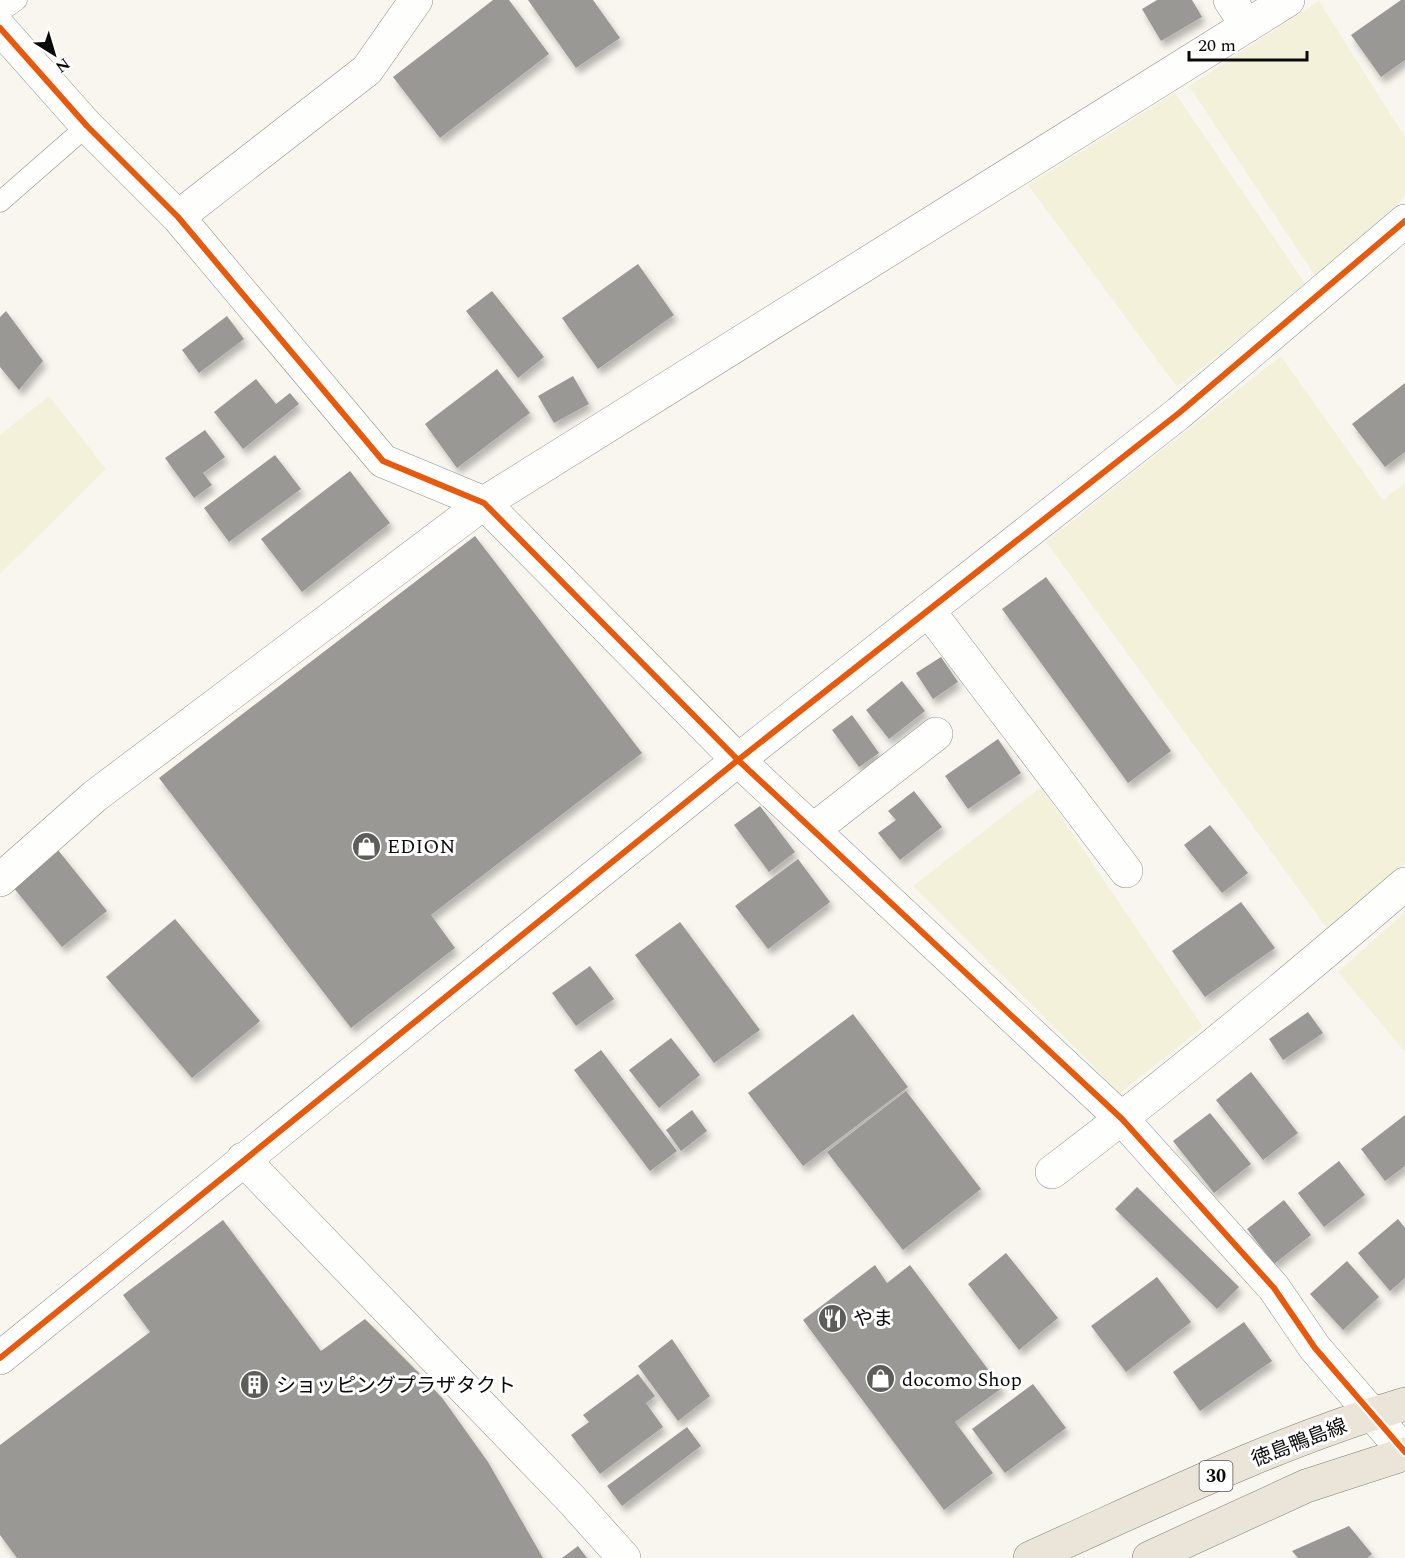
<svg xmlns="http://www.w3.org/2000/svg" width="1405" height="1558" font-family="Spectral,'Noto Sans JP',serif">
  <defs>
    <filter id="shadow"><feDropShadow dx="3.5" dy="6" stdDeviation="3" flood-color="#0004"/></filter>
  </defs>
  <rect width="100%" height="100%" fill="#f8f6ee"/>
  <path fill="#f4f1db" d="M1319 1 1405 137V197L1315 276 1189 86Z
    M1175 93 1307 286 1177 387 1028 185Z
    M1281 356 1383 500 1405 483V863L1329 931 1046 542Z
    M49 396 106 469 0 574V435Z
    M1041 787 1203 1027 1120 1093 913 886Z
    M1405 912V1052L1338 972Z"/>
  <path fill="#9a9894" filter="url(#shadow)" d="M493 0H509L549 54 440 138 393 77Z
    M528 0H593L620 38 576 68Z
    M1157 0H1192L1202 17 1161 41 1142 9Z
    M1401 0H1405V60L1381 77 1351 35Z
    M638 264 674 315 598 369 562 318Z
    M492 291 544 357 518 378 466 311Z
    M6 311 43 361 19 390 0 367V317Z
    M227 316 244 339 199 373 182 350Z
    M497 369 530 413 457 468 425 424Z
    M573 376 589 404 554 423 538 396Z
    M256 379 276 404 290 393 299 404 243 449 214 412Z
    M1405 383V452L1385 467 1352 424Z
    M205 430 225 457 203 473 212 485 194 498 165 458Z
    M275 455 301 489 229 542 204 508Z
    M350 471 390 523 302 592 261 539Z
    M475 536 642 753 431 915 455 948 351 1028 159 778Z
    M1046 577 1171 751 1128 783 1002 609Z
    M941 657 958 682 933 699 916 673Z
    M902 681 925 711 889 739 866 710Z
    M852 715 879 753 859 767 832 730Z
    M998 739 1021 773 968 809 945 776Z
    M914 791 942 827 900 860 878 833 896 820 888 811Z
    M760 806 795 852 769 872 734 825Z
    M1210 825 1248 873 1222 893 1184 845Z
    M58 850 107 911 62 947 13 887Z
    M798 859 830 902 768 949 735 906Z
    M1241 902 1275 948 1205 997 1172 951Z
    M175 919 260 1021 192 1078 106 977Z
    M680 922 760 1030 714 1063 635 955Z
    M590 966 614 999 576 1026 552 993Z
    M1308 1012 1323 1033 1283 1060 1269 1039Z
    M853 1014 908 1087 803 1166 748 1093Z
    M671 1038 700 1075 659 1108 629 1070Z
    M601 1050 677 1151 650 1171 574 1070Z
    M1251 1072 1298 1133 1263 1160 1216 1100Z
    M906 1091 981 1189 903 1250 827 1152Z
    M692 1110 707 1131 681 1151 666 1130Z
    M1210 1113 1251 1164 1214 1193 1173 1141Z
    M1405 1115V1166L1385 1181 1361 1149Z
    M1339 1161 1365 1195 1324 1227 1298 1193Z
    M1137 1187 1239 1287 1217 1309 1115 1209Z
    M1284 1200 1311 1235 1274 1264 1247 1229Z
    M1398 1219 1405 1228V1278L1390 1291 1358 1253Z
    M223 1220 321 1351 365 1319 418 1372 443 1399 488 1462 543 1558H17L0 1535V1445L150 1332 123 1295Z
    M1006 1253 1058 1318 1019 1350 968 1284Z
    M1347 1261 1379 1297 1343 1330 1310 1294Z
    M875 1265 887 1283 910 1265 1002 1388 955 1422 993 1473 944 1510 803 1320Z
    M1157 1277 1191 1322 1126 1372 1091 1326Z
    M1244 1322 1272 1361 1200 1411 1173 1372Z
    M672 1339 710 1396 678 1421 638 1366Z
    M638 1374 655 1396 646 1403 663 1427 600 1474 571 1435 589 1422 583 1415Z
    M1033 1384 1066 1428 1005 1473 972 1429Z
    M687 1427 701 1446 622 1506 607 1486Z
    M1349 1526 1372 1554 1367 1558H1298L1292 1551Z
    M578 1546 587 1558H562Z"/>
  <g fill="none" stroke-linecap="round" stroke-linejoin="round">
    <defs>
      <path id="service" d="M0 12 17 0
        M0 202 87 126"/>
      <path id="minor" d="M1230 0 1247 26
        M0 28 87 126 178 217 383 461 484 503
        M178 217 367 70 416 0
        M928 610 1126 871
        M813 830 936 734
        M0 880 95 796 484 503 1288 0
        M243 1159 572 1500 624 1558
        M1052 1172C1173 1080 1290 983 1405 884
        M0 1358 738 760 1179 413 1405 221"/>
      <path id="tertiary" d="M484 503 738 760 1122 1119 1274 1288 1315 1348 1405 1452"/>
      <path id="primary" d="M1030 1558C1153 1503 1275 1442 1405 1404
        M1149 1558 1306 1486 1405 1454"/>
    </defs>
    <use href="#service" stroke="#91908d" stroke-width="21"/>
    <use href="#minor" stroke="#91908d" stroke-width="34"/>
    <use href="#tertiary" stroke="#91908d" stroke-width="34"/>
    <use href="#primary" stroke="#7e7e7a" stroke-width="34"/>
    <use href="#service" stroke="#fefefc" stroke-width="20"/>
    <use href="#minor" stroke="#fefefc" stroke-width="33"/>
    <use href="#tertiary" stroke="#fefefc" stroke-width="33"/>
    <use href="#primary" stroke="#eae5d8" stroke-width="33"/>
    <defs>
      <path id="cycleway" d="M0 28 87 126 178 217 383 461 484 503 738 760 1122 1119 1274 1288 1315 1348 1405 1452
        M0 1358 738 760 1179 413 1405 221"/>
    </defs>
    <use href="#cycleway" stroke="#fff" stroke-width="10"/>
    <use href="#cycleway" stroke="#e8590c" stroke-width="6"/>
  </g>
  <defs>
    <symbol id="shop-disc" viewBox="-11 -11 22 22"><circle r="9.5" fill="#5d5d5a" stroke="#fff"/><path d="M-5-2.5h2.3a2.7 3.5 0 0 1 5.4 0H5L5.5 6h-11ZM-1.5-2.5h3a1.5 2.3 0 0 0-3 0Z" fill="#fff"/></symbol>
    <symbol id="restaurant-disc" viewBox="-11 -11 22 22"><circle r="9.5" fill="#5d5d5a" stroke="#fff"/><path d="M-5-6h1v4h1v-4h1v4h1v-4h1v5L-1.5 .5V6h-2V.5L-5-1ZM5-6V6H3V1.5H1.5Q1.5-4 5-6Z" fill="#fff"/></symbol>
    <symbol id="building-disc" viewBox="-11 -11 22 22"><circle r="9.5" fill="#5d5d5a" stroke="#fff"/><path d="M-4-6H4V6H1V3H-1V6H-4ZM-2.5-4.3h1.7v1.8h-1.7ZM.8-4.3h1.7v1.8H.8ZM-2.5-1h1.7V.8h-1.7ZM.8-1h1.7V.8H.8Z" fill="#fff"/></symbol>
  </defs>
  <g fill-rule="evenodd">
    <use href="#shop-disc" x="350" y="830" width="33" height="33"/>
    <use href="#restaurant-disc" x="816" y="1302" width="33" height="33"/>
    <use href="#shop-disc" x="864" y="1362" width="33" height="33"/>
    <use href="#building-disc" x="238" y="1368" width="33" height="33"/>
  </g>
  <g text-anchor="middle" stroke-width="6" stroke-linejoin="round" paint-order="stroke">
    <rect fill="#fff" stroke="#545454" stroke-width="1.5" x="1199.5" y="1461" width="33" height="30" rx="4.5"/>
    <g font-size="18" font-weight="bold" fill="#0a0a0a">
      <text x="1216" y="1482">30</text>
    </g>
    <g font-size="20" fill="#0a0a0a" stroke="#fff" text-anchor="start">
      <text x="387" y="853">EDION</text>
      <text x="853" y="1325">やま</text>
      <text x="902" y="1386">docomo Shop</text>
      <text x="276" y="1392">ショッピングプラザタクト</text>
    </g>
    <g font-size="20" fill="#0a0a0a" stroke="#fff">
      <text transform="translate(1299 1442) rotate(-21)" y="7">徳島鴨島線</text>
    </g>
  </g>
  <g transform="translate(54 54) rotate(143)" stroke="#ffffff" stroke-width="4.5" paint-order="stroke">
  <path d="M0-4.5L10 22L0 15L-10 22Z" fill="#0a0a0a"/>
  <text y="-9" font-size="16" font-weight="bold" text-anchor="middle" fill="#0a0a0a">N</text>
  </g>
  <path d="M1189 51v9h118v-9" fill="none" stroke="#0a0a0a" stroke-width="3"/>
  <text x="1198" y="51" font-size="18" fill="#0a0a0a" stroke="#ffffff" stroke-width="4.5" paint-order="stroke">20 m</text>
</svg>
